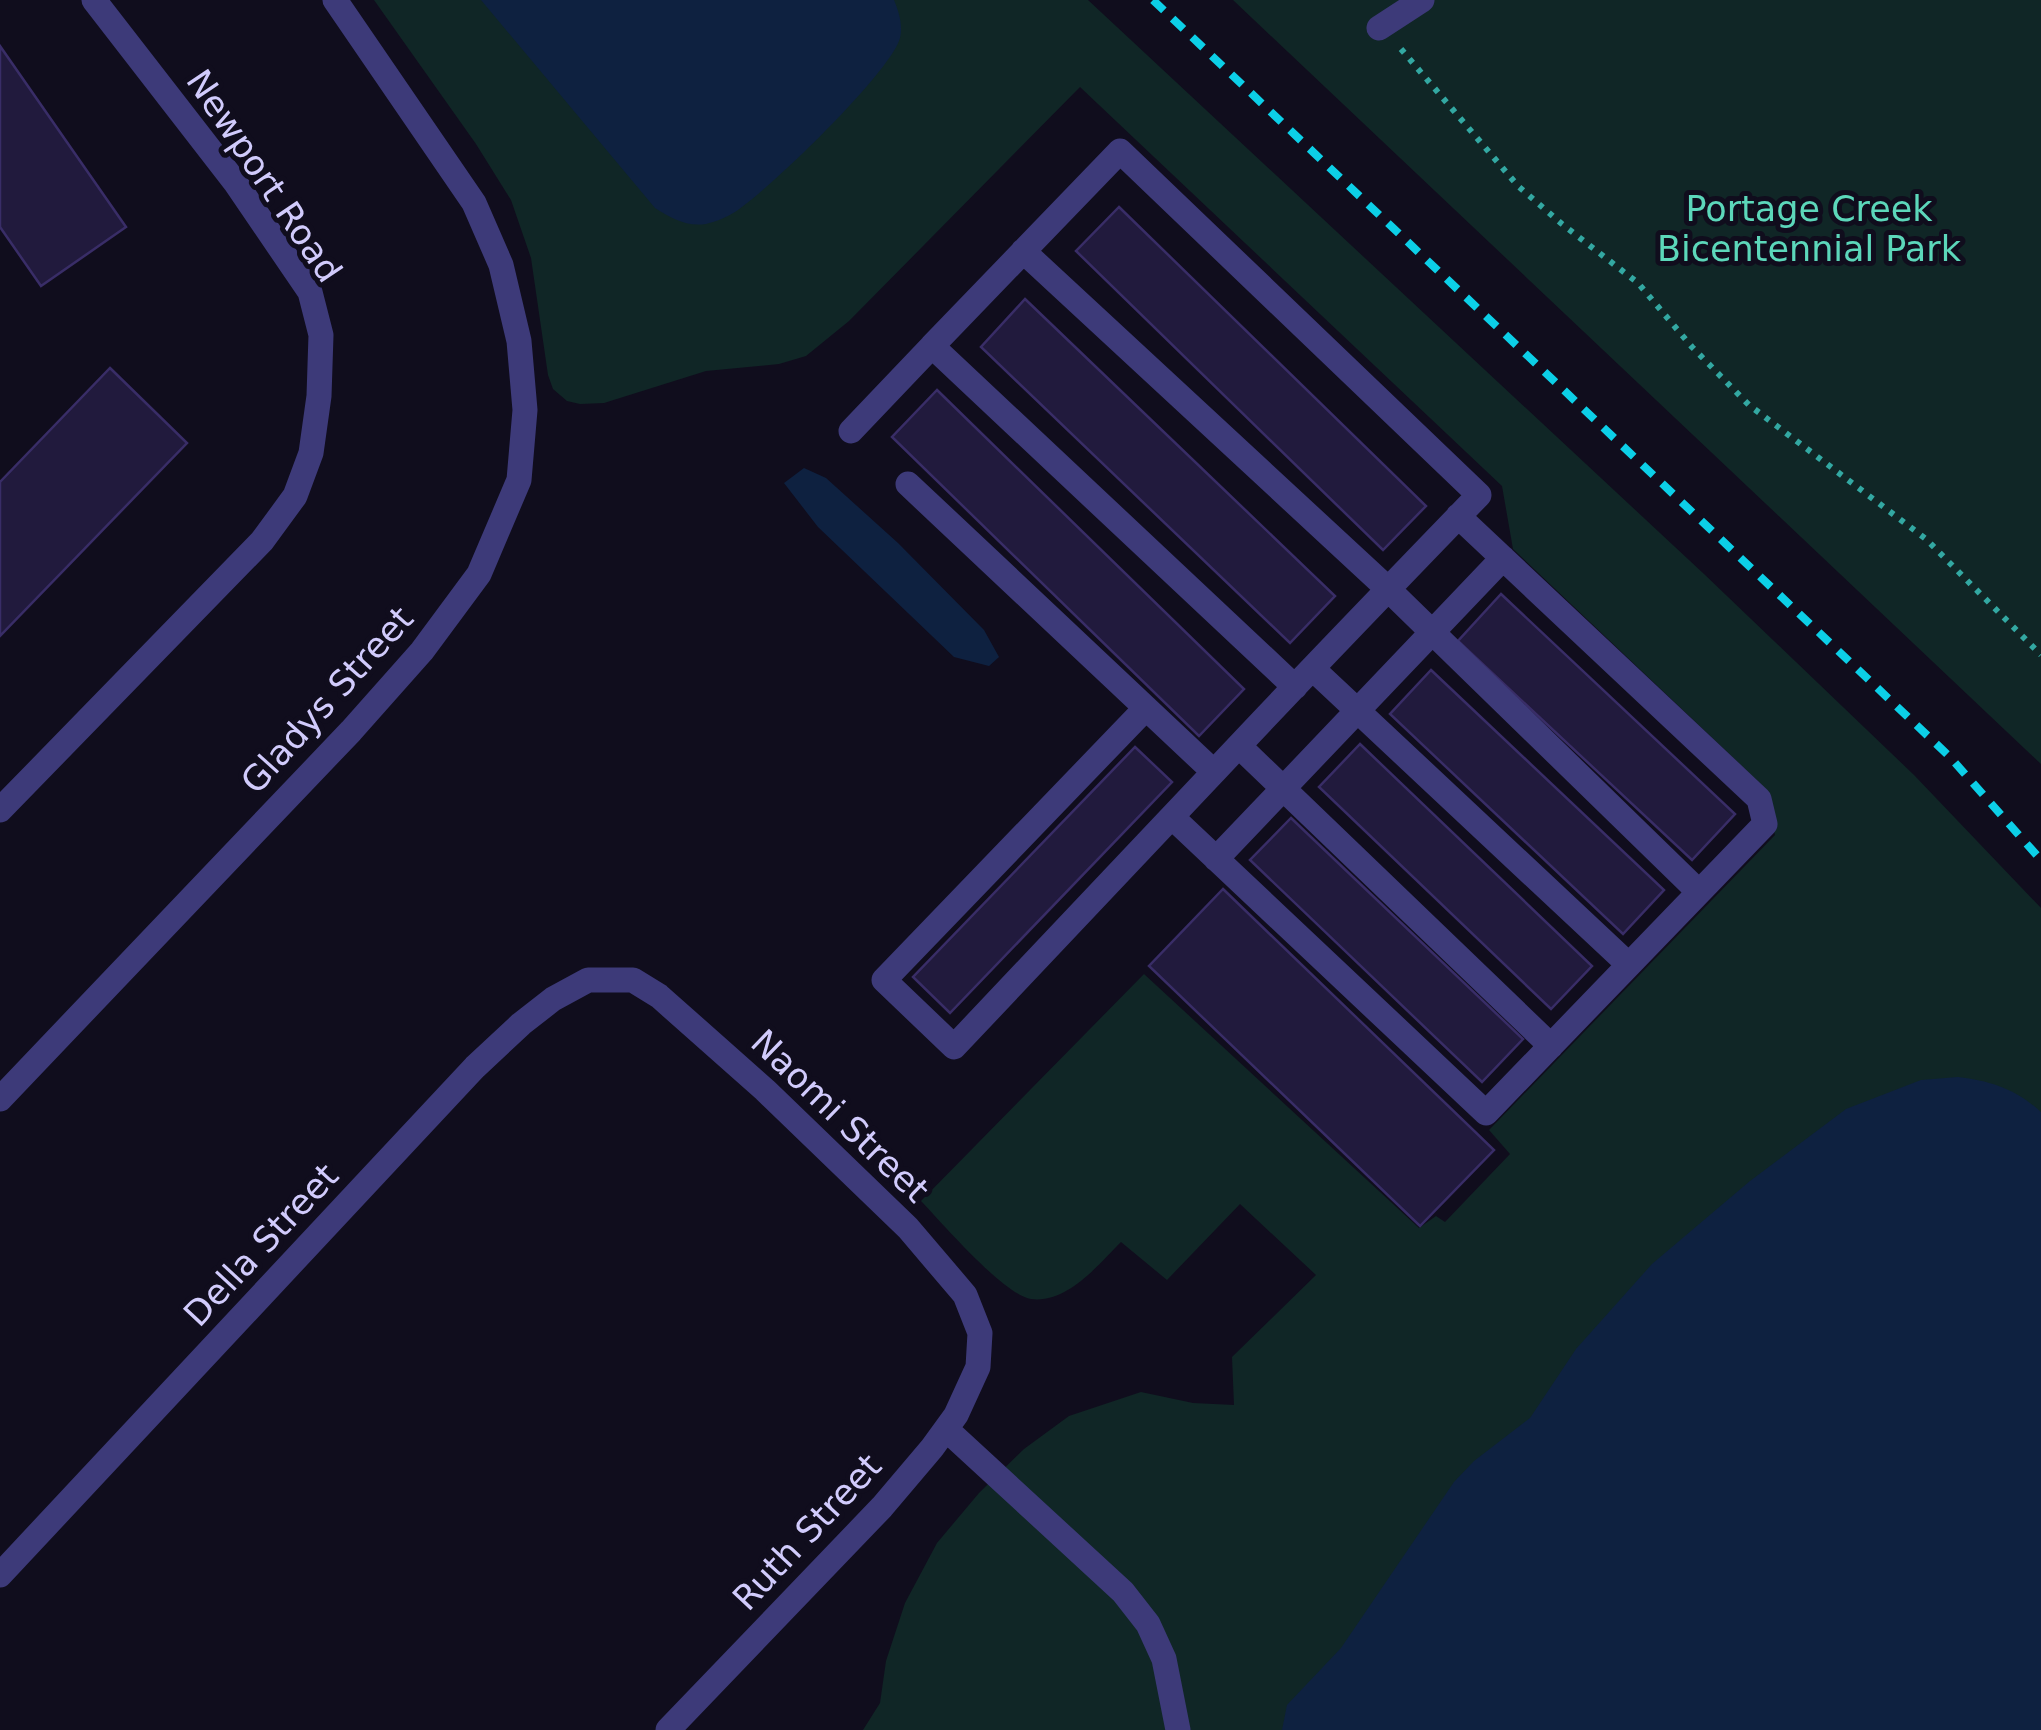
<svg xmlns="http://www.w3.org/2000/svg" width="2041" height="1730" font-family="'DejaVu Sans',sans-serif">
  <rect width="100%" height="100%" fill="#100d1d"/>
  <path fill="#102626" d="M374 0H1088L1704 574 1914 775 2041 908V1730H863L880 1703 886 1661 905 1603 937 1543 979 1493 1024 1449 1069 1416 1141 1392 1193 1403 1234 1405 1232 1357 1316 1275 1240 1204 1167 1280 1121 1242C1099 1264 1067 1304 1031 1299 1004 1295 942 1223 921 1201L1144 974 1419 1228 1436 1216 1445 1222 1510 1154 1489 1130 1775 835 1762 785 1513 549 1502 486 1080 87 849 321 806 356 779 364 706 371 604 403 580 404 567 401 553 389 548 375 531 258 511 200 476 144Z
    M1233 0H2041V764Z"/>
  <path fill="#0e2140" d="M481 0H894C899 12 903 25 900 38 891 72 768 191 735 212 727 217 715 222 706 224 686 227 671 218 655 208Z
    M804 468 826 478 898 543 984 630 999 657 989 666 954 657 818 527 784 483Z
    M1958 1077C1991 1081 2016 1089 2041 1112V1730H1282L1287 1705 1341 1648 1454 1482 1474 1461 1530 1418 1576 1349 1652 1264 1750 1181 1846 1109 1921 1080Z"/>
  <path fill="#211a3d" stroke="#392d67" stroke-width="2.5" d="M0 46 126 227 41 286 0 227Z
    M1119 207 1426 506 1383 550 1076 251Z
    M1025 299 1335 596 1290 643 981 347Z
    M110 368 187 443 0 636V482Z
    M937 390 1244 689 1199 736 892 437Z
    M1501 594 1735 814 1692 860 1458 641Z
    M1431 670 1664 890 1623 934 1390 714Z
    M1360 744 1592 966 1551 1009 1319 787Z
    M1135 747 1172 782 950 1013 913 977Z
    M1291 818 1523 1039 1482 1082 1250 860Z
    M1223 889 1494 1150 1420 1226 1149 966Z"/>
  <g fill="none" stroke-linecap="round" stroke-linejoin="round">
    <path stroke="#33a8a2" stroke-width="6" stroke-dasharray="5 8" stroke-linecap="butt" d="M1401 49 1518 186 1562 224 1638 283 1692 347 1749 405 1926 539 2041 655"/>
    <path stroke="#3d3a79" stroke-width="25" d="M1379 28 1422 0
      M1023 251 1388 589 1699 892
      M851 431 932 346
      M908 484 1214 772 954 1047 884 980 1146 708
      M1313 669 1629 965
      M1239 746 1551 1046
      M1214 772C1301 679 1390 587 1479 495L1120 151 932 346 1295 687
      M0 810 262 541 295 496 311 453 319 396 321 335 310 292 235 182 94 0
      M1172 817 1486 1113 1765 824 1759 799 1458 516
      M1216 859 1503 558
      M0 1099 351 731 422 651 479 574 519 480 525 410 519 341 501 265 474 203 335 0
      M946 1429 1123 1592 1148 1624 1164 1659 1178 1730
      M0 1575 475 1067 521 1024 553 999 588 980H633L659 996 765 1090 908 1228 965 1295 980 1333 978 1367 956 1415 932 1448 882 1507 668 1730"/>
    <path stroke="#0ccfe7" stroke-width="8" stroke-dasharray="15 12" stroke-linecap="butt" d="M1153 0 1949 756 2041 860"/>
  </g>
  <g text-anchor="middle" stroke-width="10" stroke-linejoin="round" paint-order="stroke">
    <g font-size="35" fill="#d1cbfc" stroke="#100d1d">
      <text transform="translate(264 176) rotate(56)" y="12">Newport Road</text>
      <text transform="translate(327 700) rotate(-48)" y="12">Gladys Street</text>
      <text transform="translate(840 1116) rotate(44)" y="12">Naomi Street</text>
      <text transform="translate(261 1245) rotate(-47)" y="12">Della Street</text>
      <text transform="translate(807 1532) rotate(-47)" y="12">Ruth Street</text>
    </g>
    <g font-size="35" fill="#5cd7ba" stroke="#100d1d">
      <text x="1809" y="221">Portage Creek<tspan x="1809" dy="40">Bicentennial Park</tspan></text>
    </g>
  </g>
</svg>
